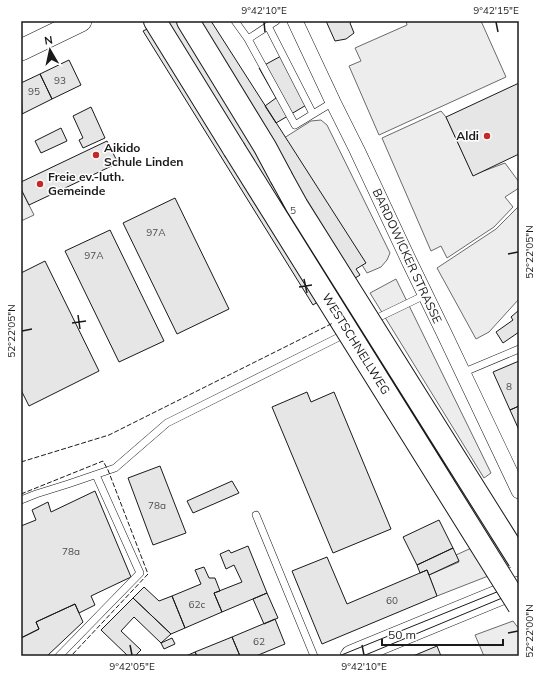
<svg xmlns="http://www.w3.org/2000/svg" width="540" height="677" font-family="Mulish,sans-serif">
  <rect width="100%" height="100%" fill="#fff"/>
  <path fill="#ededed" stroke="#6a6a6a" d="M406 21H481L506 77 379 135 349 66 361 61 355 48 407 25Z
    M441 111 446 117 473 175 505 163 519 182V188L505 197 513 207 494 227 447 258 441 246 431 251 382 138Z
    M321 120 327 125 390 253 387 260 381 267 367 273 284 138 311 121Z
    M21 189 34 215 21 221Z
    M519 206V299L489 332 476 339 437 268 496 229Z
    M396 279 491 473 484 478 370 293Z
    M513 529 519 543V564L437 596 429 575 459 562 456 555Z
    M513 621 519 629V656H484L475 635Z"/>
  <path fill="#e6e6e6" stroke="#1a1a1a" d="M164 21H211L366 263 356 269 360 275 313 305 143 31Z
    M326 21H352L350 23 354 33 346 39 335 41Z
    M281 56 308 104 276 123 265 106 276 98 259 68Z
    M69 60 81 85 52 99 40 74Z
    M40 74 52 99 22 114 21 83Z
    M519 83V154L473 176 446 117Z
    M91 107 105 138 83 148 79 140 83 138 73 116Z
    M61 128 67 141 41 153 35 141Z
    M107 141 118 163 29 205 21 189V182Z
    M175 198 229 309 177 334 123 223Z
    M110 230 164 341 119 362 65 251Z
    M45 261 99 371 29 406 21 390V273Z
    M519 310V332L503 343 496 332 513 320 511 317Z
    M519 361V406L510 410 493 372Z
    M307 392 311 402 334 392 391 529 333 553 272 407Z
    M519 406V430L510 410Z
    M160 466 186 533 153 545 128 478Z
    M232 481 239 493 193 513 187 501Z
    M95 491 131 577 91 596 95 605 79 613 75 604 36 622 39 629 21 638V526L36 520 32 510 48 502 51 512Z
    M439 520 453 548 417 565 403 537Z
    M248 546 267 593 222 612 214 593 242 582 234 565 226 569 220 554 229 550 231 553Z
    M453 548 459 561 429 575 427 570 420 573 417 565Z
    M327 557 347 604 427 570 437 596 322 644 292 571Z
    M204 567 209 578H215L220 591 214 593 222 612 185 628 172 596 201 584 195 570Z
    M144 587 159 601 172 596 185 628 171 634 133 598Z
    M267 593 278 618 264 624 253 599Z
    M133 598 171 634 161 643 134 617 121 631 141 650 135 656H128L101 630Z
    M75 604 83 622 47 656H21V638L39 629 36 622Z
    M275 619 285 644 256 656H240L232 637Z
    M232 637 240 656H197L195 652Z
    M172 638 175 644 164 649 161 643Z
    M437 646 441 656H413Z
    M195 652 197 656H186Z"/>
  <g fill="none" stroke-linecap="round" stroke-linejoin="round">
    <defs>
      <path id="lane" d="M235 21 248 39
        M276 21 268 26 248 39 295 125 333 102
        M268 26 313 114
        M371 321 425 295
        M462 373 519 349
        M21 500 36 494 68 484 115 468 167 423 347 333
        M256 515 314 656
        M59 656 140 573 96 475"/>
      <path id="street" d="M295 21 333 102 357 150 410 263 444 333 519 491"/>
      <path id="secondary" d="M21 50 81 21
        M351 656 519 587"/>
      <path id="highway" d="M155 21 234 149
        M188 21 265 147 281 177"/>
    </defs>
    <use href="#lane" stroke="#1a1a1a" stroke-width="8"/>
    <use href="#street" stroke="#1a1a1a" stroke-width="16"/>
    <use href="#secondary" stroke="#1a1a1a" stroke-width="22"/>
    <use href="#highway" stroke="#1a1a1a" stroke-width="24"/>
    <use href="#lane" stroke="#fff" stroke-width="7"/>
    <use href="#street" stroke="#fff" stroke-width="15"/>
    <use href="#secondary" stroke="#fff" stroke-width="21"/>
    <use href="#highway" stroke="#fff" stroke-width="22"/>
    <path stroke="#1a1a1a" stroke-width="1" d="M339 656 519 583
      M363 656 519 591"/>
    <defs>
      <path id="highway-bridge" d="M234 149 519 606
        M281 177 297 206 519 560"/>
    </defs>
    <use href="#highway-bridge" stroke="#1a1a1a" stroke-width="24" stroke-linecap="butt"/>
    <use href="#highway-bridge" stroke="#fff" stroke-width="22"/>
    <path stroke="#1a1a1a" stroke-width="1" stroke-dasharray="5 2" stroke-linecap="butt" d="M21 462 109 435 333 323
      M21 494 103 461 108 470 148 574 71 656"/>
  </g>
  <path fill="none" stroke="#1a1a1a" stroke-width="1.5" d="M264 22 265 32M496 22 498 32M508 254 518 252M304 279 307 293M299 287 312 285M78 315 80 329M72 323 86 321M22 331 32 329M508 633 518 631M130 645 132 655M362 645 364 655"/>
  <g fill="#c62828" stroke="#fff" stroke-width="1.5">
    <circle cx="487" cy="136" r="4"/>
    <circle cx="96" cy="155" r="4"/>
    <circle cx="40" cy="184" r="4"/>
  </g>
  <g text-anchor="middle" stroke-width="3" stroke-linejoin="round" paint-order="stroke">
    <g font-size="10" fill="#4d4d4d">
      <text x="60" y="84">93</text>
      <text x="34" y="95">95</text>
      <text x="293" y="214">5</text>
      <text x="156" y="236">97A</text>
      <text x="94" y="259">97A</text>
      <text x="509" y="390">8</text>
      <text x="157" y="509">78a</text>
      <text x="71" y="555">78a</text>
      <text x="392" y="604">60</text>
      <text x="197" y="608">62c</text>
      <text x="259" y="645">62</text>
    </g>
    <g font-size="12" font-weight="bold" fill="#1a1a1a" stroke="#fff" text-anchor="start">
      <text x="479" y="140" text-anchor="end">Aldi</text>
      <text x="104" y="152">Aikido<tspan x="104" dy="14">Schule Linden</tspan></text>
      <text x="48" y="181">Freie ev.-luth.<tspan x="48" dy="14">Gemeinde</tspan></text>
    </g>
    <g font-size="12" fill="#1a1a1a" stroke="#fff">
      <text transform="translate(407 256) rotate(65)" y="4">BARDOWICKER STRASSE</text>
      <text transform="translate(356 344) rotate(58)" y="4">WESTSCHNELLWEG</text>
    </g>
  </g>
  <rect width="540" height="677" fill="none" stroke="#ffffff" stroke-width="44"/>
  <g transform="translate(50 50) rotate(351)" stroke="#ffffff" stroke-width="3" paint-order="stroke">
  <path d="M0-3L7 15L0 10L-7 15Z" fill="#1a1a1a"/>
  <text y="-6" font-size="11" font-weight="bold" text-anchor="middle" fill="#1a1a1a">N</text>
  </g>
  <path d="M382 639v6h121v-6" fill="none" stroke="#1a1a1a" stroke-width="2"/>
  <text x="388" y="639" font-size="12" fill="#1a1a1a" stroke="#ffffff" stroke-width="3" paint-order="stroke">50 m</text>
  <rect x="22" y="22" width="496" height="633" fill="none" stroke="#1a1a1a" stroke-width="1.5"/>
  <g font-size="10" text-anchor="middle" fill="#1a1a1a">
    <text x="264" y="14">9°42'10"E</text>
    <text x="496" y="14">9°42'15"E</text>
    <text transform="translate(529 252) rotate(-90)" y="4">52°22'05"N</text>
    <text transform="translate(11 331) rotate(-90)" y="4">52°22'05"N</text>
    <text transform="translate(529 631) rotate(-90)" y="4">52°22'00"N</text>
    <text x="132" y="670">9°42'05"E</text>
    <text x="364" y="670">9°42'10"E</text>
  </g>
</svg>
